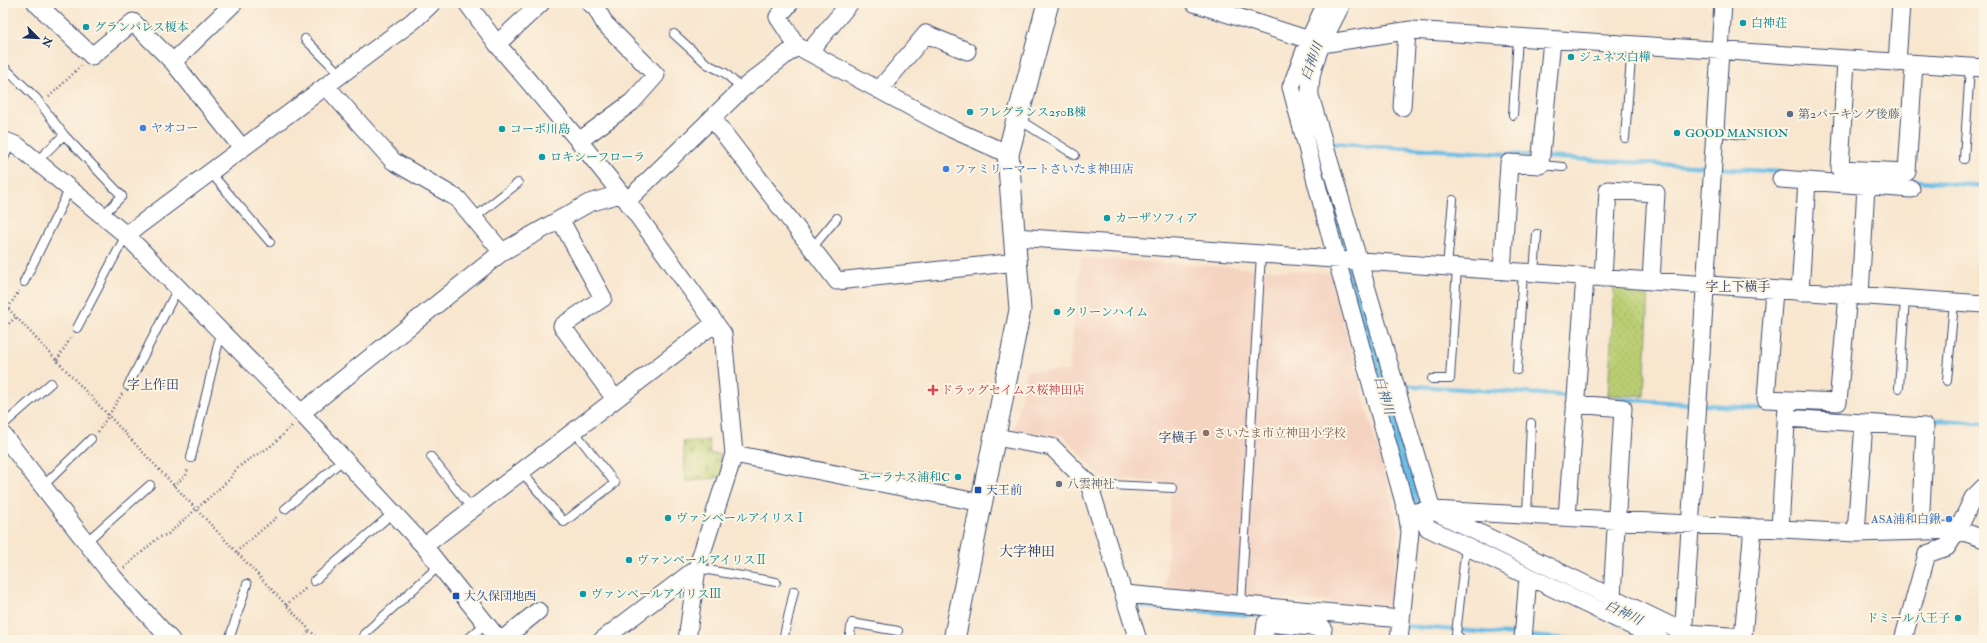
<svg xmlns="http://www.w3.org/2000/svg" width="1987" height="643" font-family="'IM FELL Double Pica','Noto Serif JP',serif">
  <defs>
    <pattern id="cemetery-stones" width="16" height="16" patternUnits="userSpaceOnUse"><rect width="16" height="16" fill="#bacd71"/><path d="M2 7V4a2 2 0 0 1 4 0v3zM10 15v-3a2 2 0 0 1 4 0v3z" fill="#9fb064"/></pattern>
    <pattern id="park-dots" width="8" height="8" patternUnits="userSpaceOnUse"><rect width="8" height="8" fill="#bacd71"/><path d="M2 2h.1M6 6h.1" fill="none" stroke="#9fb064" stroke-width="1.8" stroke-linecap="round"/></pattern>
  </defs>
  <rect width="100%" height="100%" fill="#fcf5e5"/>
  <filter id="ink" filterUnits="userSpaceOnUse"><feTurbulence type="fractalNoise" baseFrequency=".025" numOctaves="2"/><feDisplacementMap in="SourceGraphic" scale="8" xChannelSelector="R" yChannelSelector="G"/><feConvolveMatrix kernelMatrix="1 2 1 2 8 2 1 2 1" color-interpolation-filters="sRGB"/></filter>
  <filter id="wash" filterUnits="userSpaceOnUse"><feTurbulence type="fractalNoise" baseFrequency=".012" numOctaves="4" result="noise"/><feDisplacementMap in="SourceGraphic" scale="16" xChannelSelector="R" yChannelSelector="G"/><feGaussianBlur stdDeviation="0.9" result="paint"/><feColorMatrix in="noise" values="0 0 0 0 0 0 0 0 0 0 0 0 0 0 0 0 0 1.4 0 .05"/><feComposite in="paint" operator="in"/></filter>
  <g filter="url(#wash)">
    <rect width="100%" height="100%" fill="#f8e6cf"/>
    <path fill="#f5d3c1" d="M1081 258 1330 273 1399 528 1390 608 1166 589 1171 483 1101 477 1063 435 1014 431 1027 371H1069Z"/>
    <path fill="url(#cemetery-stones)" stroke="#6a7e68" d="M709 440 710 454H720L723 477 686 482 683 442Z"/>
    <path fill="url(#park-dots)" stroke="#6a7e68" d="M1614 286 1649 288 1644 396 1608 395Z"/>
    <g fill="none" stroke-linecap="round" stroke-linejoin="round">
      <path stroke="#68bce4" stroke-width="4.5" d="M1327 143 1537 156
        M1545 157 1709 167
        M1716 168 1783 172
        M1908 180 1984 186
        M1382 384 1392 385
        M1399 385 1573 396
        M1618 399 1783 410
        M1922 419 1984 423
        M1135 606 1267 616
        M1404 626 1520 635
        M1528 636 1580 640"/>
      <path stroke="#68bce4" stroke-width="27" d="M1329 188 1354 283 1413 495 1424 514 1680 640"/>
    </g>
  </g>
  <g filter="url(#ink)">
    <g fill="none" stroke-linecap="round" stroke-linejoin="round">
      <defs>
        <path id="service" d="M674 34 707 64 725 73 742 89
          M305 39 341 75
          M3 66 36 98 64 135
          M1513 115 1518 37
          M1018 119 1075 155
          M1714 132 1746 135
          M1625 138 1632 45
          M1964 159 1970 67
          M3 160 11 143
          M37 161 64 135 122 196 103 215
          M1540 165 1563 167
          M210 172 270 242
          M474 218 518 183
          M812 248 837 218
          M1447 267 1453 200
          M1534 273 1537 234
          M24 282 70 188
          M77 328 126 235
          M1517 370 1523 272
          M1432 379H1450L1457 268
          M1947 381 1954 302
          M128 386 178 288
          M1899 388 1905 299
          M3 425 51 383
          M431 457 472 509
          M191 458 221 332
          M521 471 564 522 615 483 574 431
          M1089 484 1173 488
          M43 486 91 439
          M285 509 344 459
          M1527 515 1531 423
          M86 542 150 485
          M697 568 776 582
          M314 581 394 512
          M1241 605 1261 254
          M364 634 440 565
          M229 640 247 584
          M467 640 486 623
          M783 640 794 591
          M849 640 852 623 898 631
          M1462 640 1456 634 1466 546"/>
        <path id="minor" d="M36 3 92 56 133 22 173 62 242 148
          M467 3 497 44 579 141 627 201 723 334 734 454 697 568 687 640
          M790 3 778 17 797 46
          M1194 3 1322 44 1411 30 1984 68
          M1326 3 1309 40 1291 87 1336 257 1407 513 1410 532 1399 640
          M1342 3C1328 32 1308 63 1310 96L1432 510 1700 640
          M497 44 541 3
          M809 52 850 3
          M1846 60 1840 169 1907 172 1914 64
          M173 62 234 3
          M1897 63 1901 3
          M326 86 393 161 458 199 502 252
          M879 90 926 34 967 51
          M1402 107 1407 31
          M712 118 837 281 1017 262
          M3 140 18 146 126 235 304 416 424 546 499 640
          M579 141 632 102 656 75 605 24 596 8 590 3
          M1781 179 1911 189
          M627 201 742 89 797 46 952 129 1008 154
          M560 219 603 298 562 326 615 399
          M126 235 413 21 432 3
          M1015 237 1984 304
          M1502 271 1509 163 1540 165 1552 40
          M1603 278 1608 190 1656 193 1651 281
          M1774 290 1766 399 1838 402 1848 295
          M1800 292 1807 181
          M1860 296 1866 186
          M1575 404 1623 408 1612 598
          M301 413 502 252 589 203 620 194
          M1786 418 1925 427 1920 531
          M3 435 114 578 171 640
          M995 437 1052 447 1089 484 1138 640
          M734 454 982 503
          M1984 487 1973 498 1958 530 1984 539
          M1407 513 1432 510 1856 533 1958 530 1947 547 1927 554 1903 640
          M1418 513 1428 528 1661 640
          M1567 517 1585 277
          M1780 529 1787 406
          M1856 533 1864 423
          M424 546 715 323
          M1125 594 1401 619
          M1688 633 1743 637 1753 527
          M502 640 538 611
          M602 640 697 568
          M1264 640 1266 623 1323 628 1322 640
          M1523 640 1528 576
          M1683 640 1723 3"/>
        <path id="tertiary" d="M954 640 1020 310 1008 154 1048 3"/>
      </defs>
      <use href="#service" stroke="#3c4a6f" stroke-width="10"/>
      <use href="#minor" stroke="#3c4a6f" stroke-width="19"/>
      <use href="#tertiary" stroke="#3c4a6f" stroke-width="23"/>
      <path stroke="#3c4a6f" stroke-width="2.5" stroke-dasharray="1 3" stroke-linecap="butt" d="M49 97 81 66
        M3 303 319 640
        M8 308 19 291
        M3 329 16 317
        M57 360 72 336
        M98 432 122 394
        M174 486 186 475 188 468
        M236 552 278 516
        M124 568 158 538 168 534 230 479C236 465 253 457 265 450 275 444 284 433 293 425
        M286 605 306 588
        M305 640 309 630"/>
      <use href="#service" stroke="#fff" stroke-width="8"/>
      <use href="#minor" stroke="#fff" stroke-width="17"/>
      <use href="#tertiary" stroke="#fff" stroke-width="21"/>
    </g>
  </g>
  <g fill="#0f9aa8" stroke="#fcf5e5" stroke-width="1.5">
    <circle cx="1743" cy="23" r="4"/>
    <circle cx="86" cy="27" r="4"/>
    <circle cx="1571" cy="57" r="4"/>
    <circle cx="970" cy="112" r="4"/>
    <circle cx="502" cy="129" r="4"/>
    <circle cx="1677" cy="133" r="4"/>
    <circle cx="542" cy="157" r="4"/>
    <circle cx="1107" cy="218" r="4"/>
    <circle cx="1057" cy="312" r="4"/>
    <circle cx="958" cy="477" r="4"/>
    <circle cx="668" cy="518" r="4"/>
    <circle cx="629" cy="560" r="4"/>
    <circle cx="583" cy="594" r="4"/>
    <circle cx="1958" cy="618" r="4"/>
  </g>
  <circle fill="#5c6f8a" stroke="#fcf5e5" stroke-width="1.5" cx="1790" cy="114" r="4"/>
  <g fill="#3f7fe0" stroke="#fcf5e5" stroke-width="1.5">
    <circle cx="143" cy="128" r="4"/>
    <circle cx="946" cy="169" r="4"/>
    <circle cx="1949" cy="519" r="4"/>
  </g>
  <path fill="#e0444e" stroke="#fcf5e5" stroke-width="1.5" d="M931 384h4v4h4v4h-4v4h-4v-4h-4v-4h4z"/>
  <circle fill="#8d6e63" stroke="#fcf5e5" stroke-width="1.5" cx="1206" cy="433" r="4"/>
  <circle fill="#6b7280" stroke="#fcf5e5" stroke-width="1.5" cx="1059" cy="484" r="4"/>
  <g fill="#1a4fb4" stroke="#fcf5e5" stroke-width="1.5">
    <rect x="974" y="486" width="8" height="8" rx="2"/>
    <rect x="452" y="592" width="8" height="8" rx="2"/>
  </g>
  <g text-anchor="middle" stroke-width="4" stroke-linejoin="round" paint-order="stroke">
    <g font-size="12" fill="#0d838f" stroke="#fcf5e5" text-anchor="start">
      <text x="1751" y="27">白神荘</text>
      <text x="94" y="31">グランパレス榎本</text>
      <text x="1579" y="61">ジュネス白樺</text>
      <text x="978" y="116">フレグランス250B棟</text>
      <text x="510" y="133">コーポ川島</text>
      <text x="1685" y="137">GOOD MANSION</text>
      <text x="550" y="161">ロキシーフローラ</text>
      <text x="1115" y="222">カーザソフィア</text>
      <text x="1065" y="316">クリーンハイム</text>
      <text x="950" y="481" text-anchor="end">ユーラナス浦和C</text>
      <text x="676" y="522">ヴァンベールアイリスⅠ</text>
      <text x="637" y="564">ヴァンベールアイリスⅡ</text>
      <text x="591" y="598">ヴァンベールアイリスⅢ</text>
      <text x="1950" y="622" text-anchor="end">ドミール八王子</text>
    </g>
    <g font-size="12" fill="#4e5e75" stroke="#fcf5e5" text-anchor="start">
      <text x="1798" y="118">第2パーキング後藤</text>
    </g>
    <g font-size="12" fill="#366cbe" stroke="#fcf5e5" text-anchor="start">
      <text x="151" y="132">ヤオコー</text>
      <text x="954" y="173">ファミリーマートさいたま神田店</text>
      <text x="1941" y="523" text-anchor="end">ASA浦和白鍬</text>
    </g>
    <g font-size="12" fill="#be3a42" stroke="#fcf5e5" text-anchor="start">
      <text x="941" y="394">ドラッグセイムス桜神田店</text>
    </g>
    <g font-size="12" fill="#785e54" stroke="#fcf5e5" text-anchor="start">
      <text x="1214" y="437">さいたま市立神田小学校</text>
    </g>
    <g font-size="12" fill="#5b616d" stroke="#fcf5e5" text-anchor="start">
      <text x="1067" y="488">八雲神社</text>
    </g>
    <g font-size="12" fill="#164399" stroke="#fcf5e5" text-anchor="start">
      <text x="986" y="494">天王前</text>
      <text x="464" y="600">大久保団地西</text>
    </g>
    <g font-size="13" font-style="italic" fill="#325986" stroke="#fcf5e5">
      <text transform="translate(1311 61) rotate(-70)" y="5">白神川</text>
      <text transform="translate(1385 395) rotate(74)" y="5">白神川</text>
      <text transform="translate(1624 612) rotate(26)" y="5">白神川</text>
    </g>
    <g font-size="13" fill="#1b2f5e" stroke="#fcf5e5">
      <text x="1738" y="291">字上下横手</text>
      <text x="153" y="389">字上作田</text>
      <text x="1178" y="442">字横手</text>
    </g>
    <g font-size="14" fill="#1b2f5e" stroke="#fcf5e5">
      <text x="1027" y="556">大字神田</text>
    </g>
  </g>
  <rect width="1987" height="643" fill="none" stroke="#fcf5e5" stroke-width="16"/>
  <g transform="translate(38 38) rotate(114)" stroke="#fcf5e5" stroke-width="3" paint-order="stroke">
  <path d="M0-3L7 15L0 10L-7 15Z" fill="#1b2f5e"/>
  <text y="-6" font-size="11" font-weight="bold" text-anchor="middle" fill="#1b2f5e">N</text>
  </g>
</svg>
